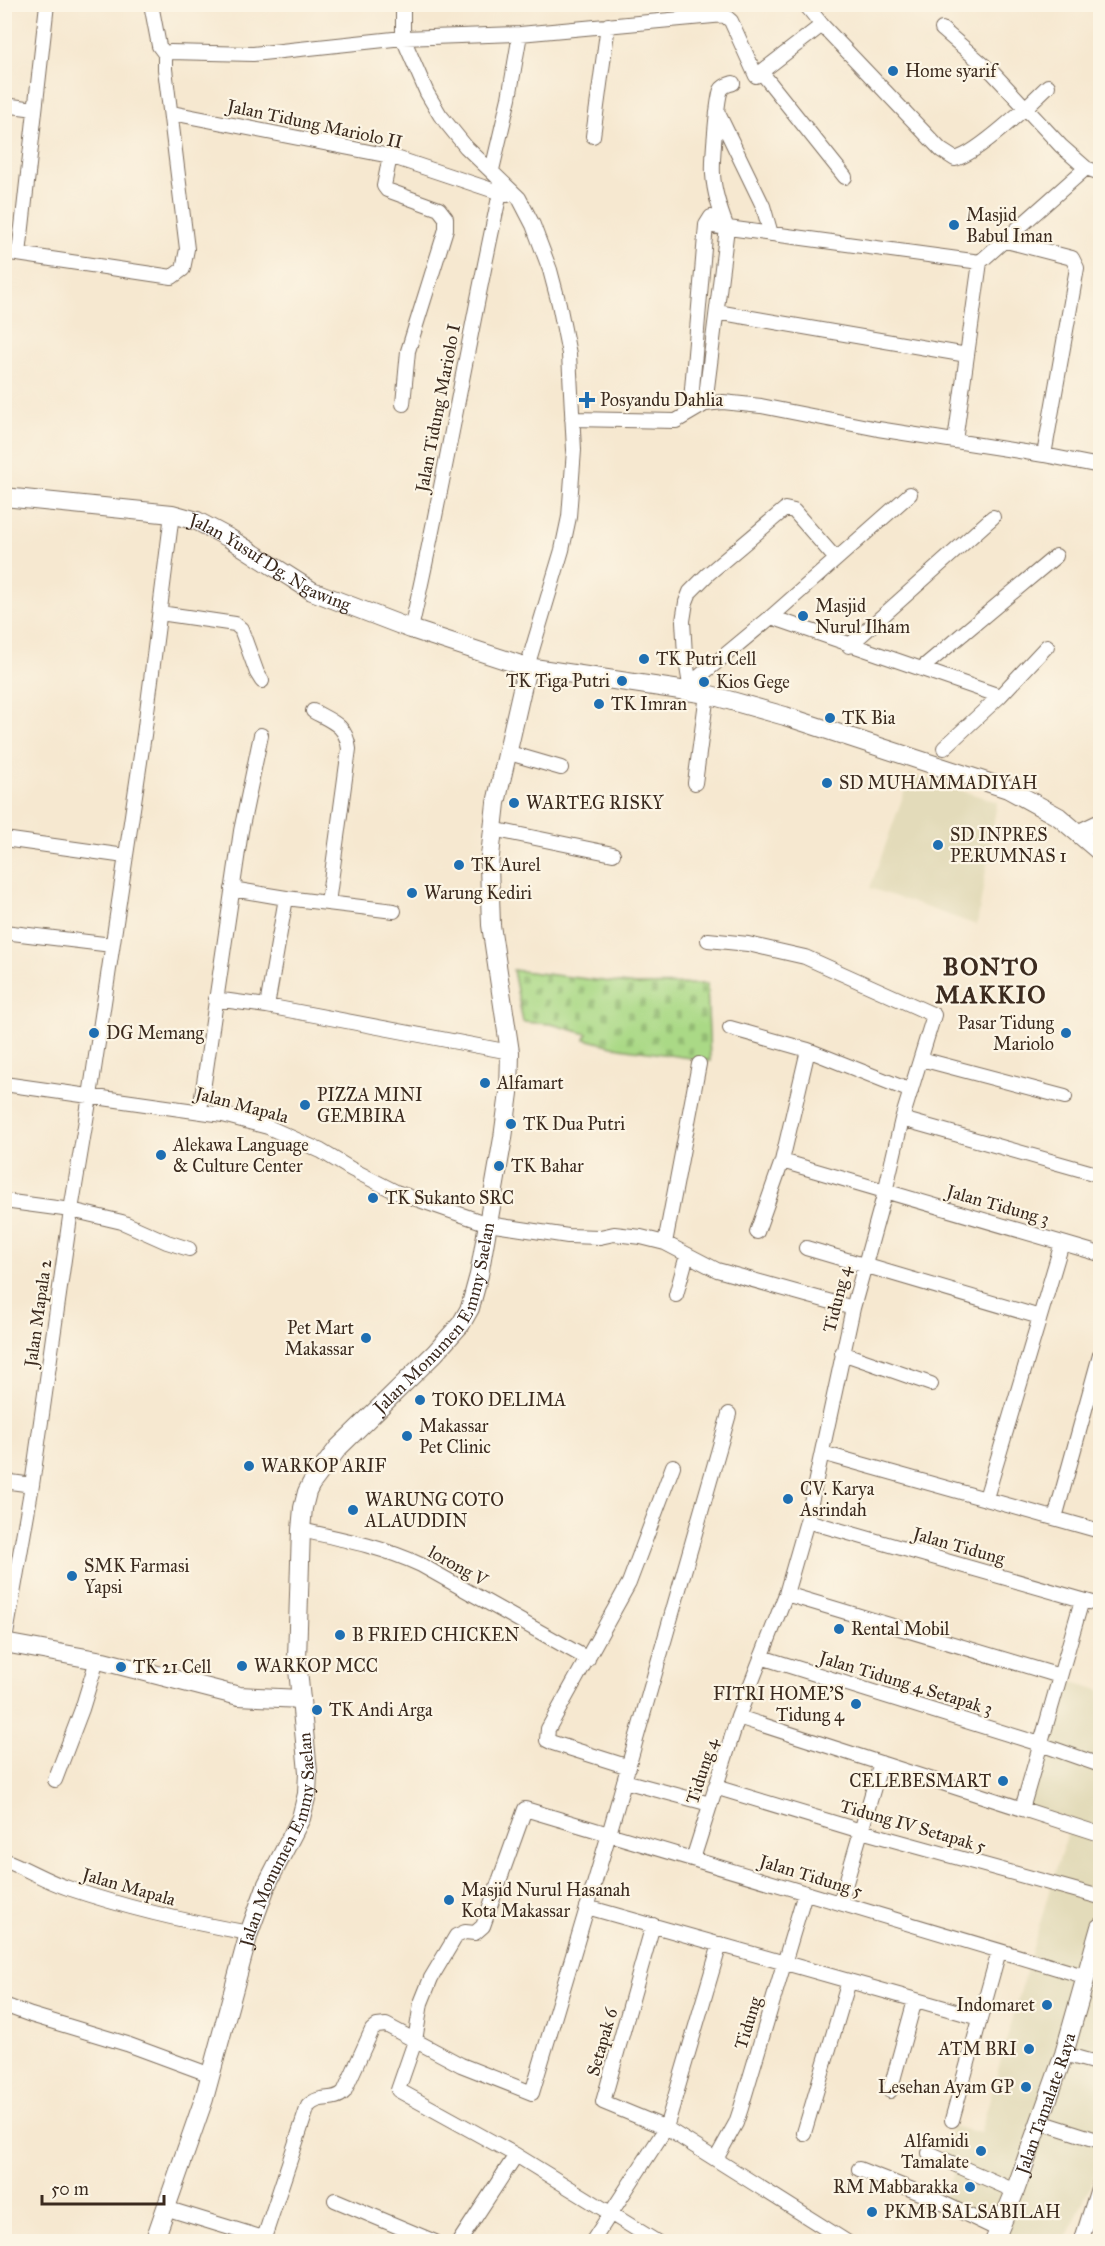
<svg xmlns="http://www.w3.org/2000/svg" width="1105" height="2246" font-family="'IM FELL Great Primer',serif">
  <defs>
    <pattern id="cemetery-stones" width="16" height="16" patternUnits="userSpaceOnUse" patternTransform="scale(1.5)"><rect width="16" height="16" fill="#aad986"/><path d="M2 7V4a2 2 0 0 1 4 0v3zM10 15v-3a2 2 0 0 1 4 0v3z" fill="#93ba73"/></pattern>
  </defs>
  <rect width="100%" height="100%" fill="#fcf5e5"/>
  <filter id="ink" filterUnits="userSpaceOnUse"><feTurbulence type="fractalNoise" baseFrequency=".0167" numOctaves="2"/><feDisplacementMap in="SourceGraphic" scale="12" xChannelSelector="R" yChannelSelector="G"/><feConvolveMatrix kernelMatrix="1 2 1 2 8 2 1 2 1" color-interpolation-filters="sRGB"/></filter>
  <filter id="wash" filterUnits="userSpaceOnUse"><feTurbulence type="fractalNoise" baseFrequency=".008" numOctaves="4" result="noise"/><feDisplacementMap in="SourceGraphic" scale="24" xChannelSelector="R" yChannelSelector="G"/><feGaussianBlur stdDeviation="1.35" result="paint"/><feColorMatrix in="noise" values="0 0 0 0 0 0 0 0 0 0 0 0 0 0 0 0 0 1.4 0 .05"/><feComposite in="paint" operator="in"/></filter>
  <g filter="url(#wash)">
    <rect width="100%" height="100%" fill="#f6e8d0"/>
    <path fill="#e3dbba" d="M911 774 997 802 977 925 870 888Z
      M1062 1679 1100 1690V2165L1065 2241 1026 2242 941 2205 954 2170 936 2163 952 2126 980 2133 1050 1888 1072 1820 1024 1806Z"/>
    <path fill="url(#cemetery-stones)" stroke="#728252" stroke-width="1.5" d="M513 970 636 985 707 984 710 1061 620 1048 585 1039 587 1034 551 1024 523 1022Z"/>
  </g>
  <g filter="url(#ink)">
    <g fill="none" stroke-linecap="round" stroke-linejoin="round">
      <defs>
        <path id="street" d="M151 4 159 46 165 54
          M403 4V38L427 93 440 115 466 147 519 198 533 225 550 270 559 304 569 354 574 450 569 517 562 550 527 667
          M805 4 822 25 941 150 955 159C977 154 1030 104 1048 86
          M942 29 993 73 1061 146 1086 168 1100 173
          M762 73 845 177
          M4 105 35 109
          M172 113 390 156 507 195
          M718 113 763 206 771 234
          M593 136 608 25
          M390 156 384 186 387 190 439 209 446 218V229L408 351 403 404
          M492 170 509 98 520 34
          M706 225 980 262
          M1006 241 1072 258 1077 268 1044 455
          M4 252 172 277 183 269 187 249 165 69V54L170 52 253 54 403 38 520 34 724 15 731 21 756 76 822 25
          M19 254 47 4
          M717 312 967 355
          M705 404 727 228C720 210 714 193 713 174 712 161 717 99 721 90 724 85 728 85 733 83
          M690 412 706 225 711 217
          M572 419 676 421 705 404 723 402 761 406 878 429 1044 455 1100 466
          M955 441 980 262 1086 168
          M160 613 235 624 241 629 257 673 262 681
          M771 617 1000 696
          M411 629C444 485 468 338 500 193
          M849 646 993 517
          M922 668 1056 556
          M690 685 685 655 683 621 686 602 690 592 708 574 785 509 794 511 836 559
          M683 690 771 617 910 494
          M313 711C333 722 346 725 349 749L328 903
          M944 748 1000 696 1047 646
          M506 752 561 768
          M695 783 707 694
          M492 829 613 854
          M1077 832 1100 821
          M4 839 125 856
          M232 889 286 898
          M4 932 112 945
          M215 999 267 1006 510 1052
          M267 1006 286 898 394 911
          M730 1028 808 1050 911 1091
          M921 1059 1065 1097
          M4 1084 223 1115 268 1127 321 1151 351 1169 396 1192 488 1224 568 1236 600 1237 614 1234 641 1237 665 1243 717 1270 853 1308
          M200 1110 241 831 261 735
          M902 1119 1100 1175
          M782 1161 1100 1254
          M4 1201 71 1210 122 1222 167 1242 189 1249
          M757 1232 782 1161 808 1050
          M665 1243 699 1064
          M806 1248 1040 1317
          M676 1295 687 1255
          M842 1353 931 1384
          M822 1453 1100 1531
          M4 1481 32 1485
          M986 1498 1062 1243
          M1055 1518 1100 1355
          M807 1521 1100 1605
          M301 1530C342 1539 383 1547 421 1565L588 1659
          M786 1594 1060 1676
          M4 1646 32 1485 71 1210 90 1096 144 735 172 514
          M761 1657 1040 1744 1100 1765
          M738 1717 1100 1834
          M629 1767 553 1743 547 1740 548 1729 629 1583 673 1466
          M55 1780 82 1709 97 1660
          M624 1781 710 1804
          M715 1787 861 1831 1100 1897
          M1022 1809 1082 1600
          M693 1859 738 1717 786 1594 807 1521 853 1308 885 1192 902 1119 934 1015 805 957 748 944 708 940
          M4 1860C26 1868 46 1881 68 1888 127 1908 187 1922 249 1933
          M840 1903 881 1763
          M587 1907 980 2018
          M653 1925 603 2102 666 2128 847 2242
          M4 2005 31 2015 127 2044 211 2075
          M1064 2054 1100 2064
          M890 2091 915 2000
          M952 2120 999 1951
          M1040 2122 1100 2141
          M804 2133 849 1981
          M929 2153 1015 2191
          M716 2159 736 2123 741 2108 805 1893
          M859 2169 928 2196 999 2230
          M335 2200 435 2242
          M165 2208 260 2237 265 2235 308 2106C321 2093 333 2103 344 2092L372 2030 377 2026 386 2025 461 2065 532 2093 609 1834 729 1414
          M459 2242 516 2155
          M592 2242 666 2128 720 1944
          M657 2242 516 2155 398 2090 415 2041 421 2003 431 1978 456 1936 465 1932 475 1933 483 1926 525 1809 1087 1977
          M1081 2242 1100 2182"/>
        <g id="secondary">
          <path id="s1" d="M4 497 172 514 197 521 229 538 312 591 411 629 527 667"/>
          <path d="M4 1643 103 1661 239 1696 301 1699"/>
          <path id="s2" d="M154 2242 204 2099 249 1933 267 1884 301 1818 307 1794 308 1772 297 1659 301 1530 303 1508 307 1492 311 1484 338 1448 435 1353 461 1324 470 1308 479 1275 503 1138 509 1093 510 1052 491 925 489 865 496 803 527 667 707 694 785 716 1008 789 1059 817 1100 852"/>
          <path id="s3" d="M994 2242 1015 2191 1064 2054 1100 1927"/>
        </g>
      </defs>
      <use href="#street" stroke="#7c6c5c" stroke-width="16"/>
      <use href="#secondary" stroke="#7c6c5c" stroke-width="20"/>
      <use href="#street" stroke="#fff" stroke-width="14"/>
      <use href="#secondary" stroke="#fff" stroke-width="18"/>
    </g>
  </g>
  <g fill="#1f6fb2" stroke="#fcf5e5" stroke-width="2">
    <circle cx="893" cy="71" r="6"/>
    <circle cx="954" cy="225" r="6"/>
    <path d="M584 391h6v6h6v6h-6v6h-6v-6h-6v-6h6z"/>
    <circle cx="803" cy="616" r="6"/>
    <circle cx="644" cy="659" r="6"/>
    <circle cx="622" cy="681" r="6"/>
    <circle cx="704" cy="682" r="6"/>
    <circle cx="599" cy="704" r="6"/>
    <circle cx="830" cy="718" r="6"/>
    <circle cx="827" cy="783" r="6"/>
    <circle cx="514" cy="803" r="6"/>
    <circle cx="938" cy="845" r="6"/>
    <circle cx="459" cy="865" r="6"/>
    <circle cx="412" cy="893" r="6"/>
    <circle cx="94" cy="1033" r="6"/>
    <circle cx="1066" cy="1033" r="6"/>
    <circle cx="485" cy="1083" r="6"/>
    <circle cx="305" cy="1105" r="6"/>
    <circle cx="511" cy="1124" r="6"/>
    <circle cx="161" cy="1155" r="6"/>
    <circle cx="499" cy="1166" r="6"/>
    <circle cx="373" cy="1198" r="6"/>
    <circle cx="366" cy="1338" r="6"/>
    <circle cx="420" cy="1400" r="6"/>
    <circle cx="407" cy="1436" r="6"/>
    <circle cx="249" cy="1466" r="6"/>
    <circle cx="788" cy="1499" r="6"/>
    <circle cx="353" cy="1510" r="6"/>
    <circle cx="72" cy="1576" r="6"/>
    <circle cx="839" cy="1629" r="6"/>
    <circle cx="340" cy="1635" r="6"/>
    <circle cx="242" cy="1666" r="6"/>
    <circle cx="121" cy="1667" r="6"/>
    <circle cx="856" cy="1704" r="6"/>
    <circle cx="317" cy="1710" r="6"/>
    <circle cx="1003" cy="1781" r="6"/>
    <circle cx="449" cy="1900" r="6"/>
    <circle cx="1047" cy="2005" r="6"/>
    <circle cx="1029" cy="2049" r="6"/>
    <circle cx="1026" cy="2087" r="6"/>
    <circle cx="981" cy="2151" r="6"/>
    <circle cx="970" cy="2187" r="6"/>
    <circle cx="872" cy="2212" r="6"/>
  </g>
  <g text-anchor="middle" stroke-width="4.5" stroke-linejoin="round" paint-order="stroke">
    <g font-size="18" fill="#3b2a1e" stroke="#fcf5e5" text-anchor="start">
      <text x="905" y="77">Home syarif</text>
      <text x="966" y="221">Masjid<tspan x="966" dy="21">Babul Iman</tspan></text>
      <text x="600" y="406">Posyandu Dahlia</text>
      <text x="815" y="612">Masjid<tspan x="815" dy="21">Nurul Ilham</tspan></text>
      <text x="656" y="665">TK Putri Cell</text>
      <text x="610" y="687" text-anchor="end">TK Tiga Putri</text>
      <text x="716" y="688">Kios Gege</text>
      <text x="611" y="710">TK Imran</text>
      <text x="842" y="724">TK Bia</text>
      <text x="839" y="789">SD MUHAMMADIYAH</text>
      <text x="526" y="809">WARTEG RISKY</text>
      <text x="950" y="841">SD INPRES<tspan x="950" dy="21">PERUMNAS 1</tspan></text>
      <text x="471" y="871">TK Aurel</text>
      <text x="424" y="899">Warung Kediri</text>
      <text x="1054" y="1029" text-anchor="end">Pasar Tidung<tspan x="1054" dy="21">Mariolo</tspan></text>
      <text x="106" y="1039">DG Memang</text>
      <text x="497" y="1089">Alfamart</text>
      <text x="317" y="1101">PIZZA MINI<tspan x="317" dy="21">GEMBIRA</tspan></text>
      <text x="523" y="1130">TK Dua Putri</text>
      <text x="173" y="1151">Alekawa Language<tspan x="173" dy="21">&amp; Culture Center</tspan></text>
      <text x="511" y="1172">TK Bahar</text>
      <text x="385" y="1204">TK Sukanto SRC</text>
      <text x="354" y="1334" text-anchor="end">Pet Mart<tspan x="354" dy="21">Makassar</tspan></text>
      <text x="432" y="1406">TOKO DELIMA</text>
      <text x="419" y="1432">Makassar<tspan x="419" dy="21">Pet Clinic</tspan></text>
      <text x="261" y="1472">WARKOP ARIF</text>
      <text x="800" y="1495">CV. Karya<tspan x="800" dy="21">Asrindah</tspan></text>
      <text x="365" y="1506">WARUNG COTO<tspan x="365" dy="21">ALAUDDIN</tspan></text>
      <text x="84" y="1572">SMK Farmasi<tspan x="84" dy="21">Yapsi</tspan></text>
      <text x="851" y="1635">Rental Mobil</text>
      <text x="352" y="1641">B FRIED CHICKEN</text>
      <text x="254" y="1672">WARKOP MCC</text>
      <text x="133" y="1673">TK 21 Cell</text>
      <text x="844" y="1700" text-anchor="end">FITRI HOME'S<tspan x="844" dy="21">Tidung 4</tspan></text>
      <text x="329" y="1716">TK Andi Arga</text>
      <text x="991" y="1787" text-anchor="end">CELEBESMART</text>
      <text x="461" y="1896">Masjid Nurul Hasanah<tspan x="461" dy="21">Kota Makassar</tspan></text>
      <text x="1035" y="2011" text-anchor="end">Indomaret</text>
      <text x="1017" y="2055" text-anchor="end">ATM BRI</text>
      <text x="1014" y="2093" text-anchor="end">Lesehan Ayam GP</text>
      <text x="969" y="2147" text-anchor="end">Alfamidi<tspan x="969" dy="21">Tamalate</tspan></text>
      <text x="958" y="2193" text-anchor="end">RM Mabbarakka</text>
      <text x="884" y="2218">PKMB SALSABILAH</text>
    </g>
    <g font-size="18" fill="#3b2a1e" stroke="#fcf5e5">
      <text transform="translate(315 124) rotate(12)" y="6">Jalan Tidung Mariolo II</text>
      <text transform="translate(438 408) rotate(-79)" y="6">Jalan Tidung Mariolo I</text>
      <text dy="6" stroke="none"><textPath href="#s1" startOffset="279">Jalan Yusuf Dg. Ngawing</textPath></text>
      <text transform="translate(242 1105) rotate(15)" y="6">Jalan Mapala</text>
      <text transform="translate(998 1205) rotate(16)" y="6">Jalan Tidung 3</text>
      <text transform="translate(837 1299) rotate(-76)" y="6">Tidung 4</text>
      <text transform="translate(38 1313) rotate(-82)" y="6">Jalan Mapala 2</text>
      <text dy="6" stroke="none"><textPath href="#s2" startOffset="999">Jalan Monumen Emmy Saelan</textPath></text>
      <text transform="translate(959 1546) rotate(16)" y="6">Jalan Tidung</text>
      <text transform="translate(458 1566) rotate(29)" y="6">lorong V</text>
      <text transform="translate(906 1683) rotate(17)" y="6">Jalan Tidung 4 Setapak 3</text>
      <text transform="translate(702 1771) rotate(-72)" y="6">Tidung 4</text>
      <text transform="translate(913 1826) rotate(16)" y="6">Tidung IV Setapak 5</text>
      <text dy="6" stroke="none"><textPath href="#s2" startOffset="423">Jalan Monumen Emmy Saelan</textPath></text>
      <text transform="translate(811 1876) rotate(17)" y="6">Jalan Tidung 5</text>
      <text transform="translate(129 1887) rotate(16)" y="6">Jalan Mapala</text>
      <text transform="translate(748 2023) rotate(-73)" y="6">Tidung</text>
      <text transform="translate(602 2042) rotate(-74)" y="6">Setapak 6</text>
      <text dy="6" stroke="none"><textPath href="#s3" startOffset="148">Jalan Tamalate Raya</textPath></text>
    </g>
    <g font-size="24" font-weight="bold" letter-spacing="1.5" fill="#3b2a1e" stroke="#fcf5e5">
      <text x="991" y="975">BONTO<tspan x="991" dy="28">MAKKIO</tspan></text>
    </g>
  </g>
  <rect width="1105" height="2246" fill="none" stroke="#fcf5e5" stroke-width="24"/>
  <path d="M42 2195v9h122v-9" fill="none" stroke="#3b2a1e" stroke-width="3"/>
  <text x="51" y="2195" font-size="18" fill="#3b2a1e" stroke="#fcf5e5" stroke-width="4.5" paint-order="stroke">50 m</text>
</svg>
